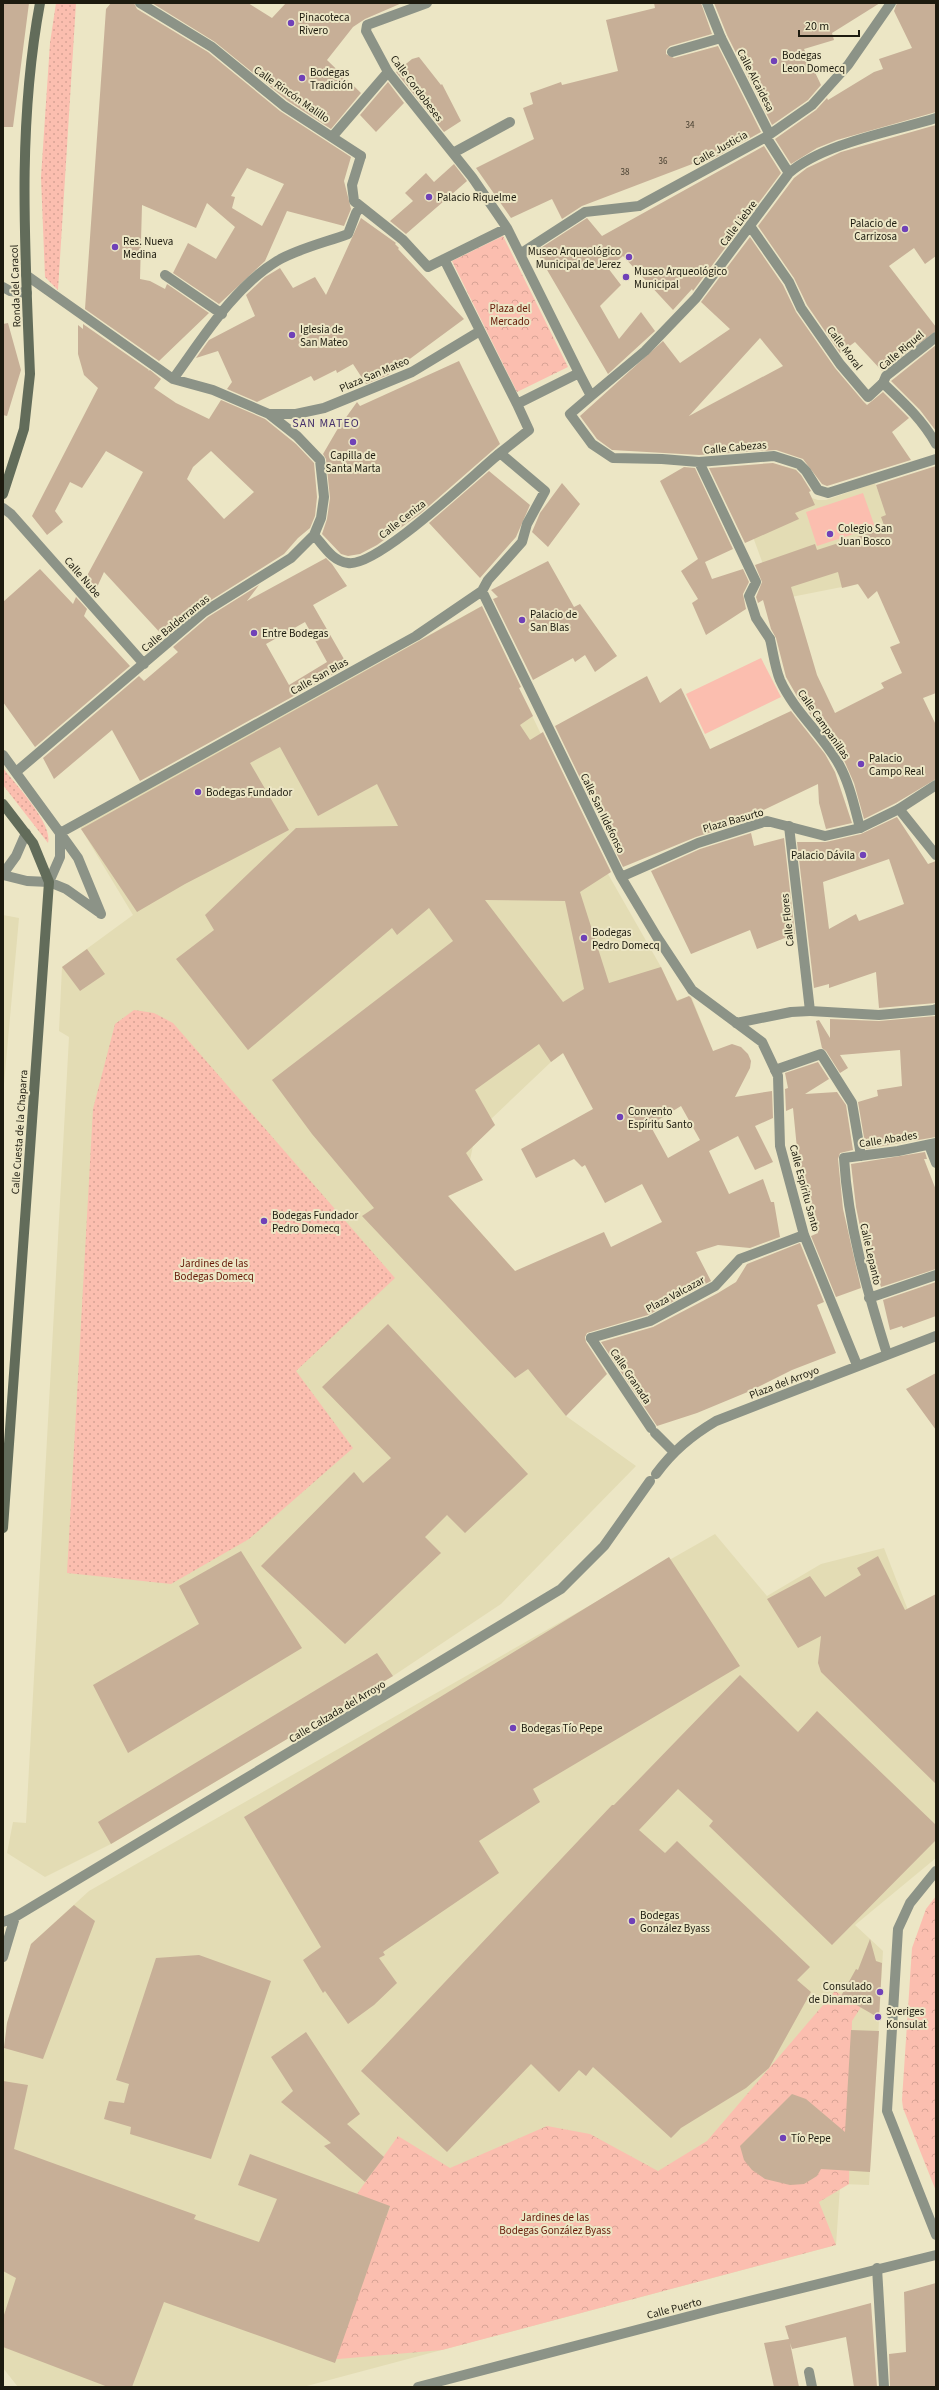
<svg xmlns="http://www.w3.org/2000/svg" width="939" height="2390" font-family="'Source Sans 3',sans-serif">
  <defs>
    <pattern id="park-crowns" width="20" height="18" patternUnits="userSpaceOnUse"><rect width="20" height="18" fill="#fbbeaf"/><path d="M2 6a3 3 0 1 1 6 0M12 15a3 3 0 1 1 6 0" fill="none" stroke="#d7a395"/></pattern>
    <pattern id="garden-dots" width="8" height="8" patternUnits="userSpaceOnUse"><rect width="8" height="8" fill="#fbbeaf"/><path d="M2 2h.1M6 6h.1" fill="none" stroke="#d7a395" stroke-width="1.8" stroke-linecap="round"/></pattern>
  </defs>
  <rect width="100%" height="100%" fill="#ece6c5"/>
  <path fill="#e3dcb4" d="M777 465 796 469 812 498 818 500H826L875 483 880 496 893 513 862 588 857 584 776 600 745 515Z
    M480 607 608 874 661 967 677 1000 691 996 713 1051 584 1038 551 1062 491 1119 495 1125 473 1146 470 1160 483 1180 448 1196 515 1271 556 1342 566 1416 636 1466 501 1604 393 1676 111 1844 45 1877 7 1853 13 1822 26 1823 69 1037 59 1031 62 967 133 915 80 827Z
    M3 915 19 918 3 1095Z
    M715 1534 767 1596 821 1564 884 1548 911 1618 936 1606V1858L855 1925 883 1951 878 2038 869 2185 842 2184 840 2186 836 2245 303 2387H18L3 2368V2063L7 2023 31 1944 89 1891Z"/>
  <path fill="url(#park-crowns)" d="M503 236 568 367 517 392 452 261Z
    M936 1896V2191L903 2108 902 2100 912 1948 926 1909Z
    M835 1991 861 2007 852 2021 849 2184 819 2202 836 2245 442 2350 327 2360 390 2207 357 2194 398 2136 450 2168 547 2126 590 2134 658 2171 707 2141Z"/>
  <path fill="url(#garden-dots)" d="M56 3H76L58 290 45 277 41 177 50 43Z
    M3 768C15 784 53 823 48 843L3 785Z
    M134 1010 154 1013 173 1023 395 1278 296 1371 353 1448 249 1539 171 1584 67 1573 93 1109 115 1024Z"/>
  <path fill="#fbbeaf" d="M863 493 875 527 817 546 806 512Z
    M761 658 781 697 705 734 686 694Z"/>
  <path fill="#c7af97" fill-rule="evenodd" d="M3 3H29L13 127H3Z
    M111 3H134L137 9 208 52 280 111 351 157 344 181 351 209 344 226 287 211 265 261 219 304 173 273 188 243 216 259 235 227 207 203 196 228 142 205 140 279 150 281 165 289 167 284 209 313 159 361 85 309 106 9ZM247 168 284 184 262 226 232 208 235 197 231 196Z
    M152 3H248L272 18 286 3H402L365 19 353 27 327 60 361 93 331 129 288 101 215 42Z
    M654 3H701L712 34 670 46 666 50V54L674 58 718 46 761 132 709 161 708 158 582 206 562 219 552 199 511 218 476 168 534 139 523 108 533 104 530 93 561 82 562 85 618 71 606 20 655 8Z
    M714 3H880L832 33 834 40 804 49 821 85 808 100 772 125 727 35Z
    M897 3H936V112L837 140 817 148 791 164 775 139 816 110 827 98 828 100 874 72 883 69 879 59 912 48 894 11Z
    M419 57 441 85 442 84 461 121 444 132 396 72 412 59Z
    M388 82 404 103 376 132 360 115Z
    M936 125V256L925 264 914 248 889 266 936 327V331L882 371 855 342 840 353 807 305 794 278 758 226 794 178 807 168 841 152Z
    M764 146 781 173 693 291 692 289 673 310 623 256 608 268 621 285 600 306 619 339 641 312 655 331 608 374 536 251 587 218 602 236Z
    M454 164 467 181 406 234 390 221 413 201 405 193 426 173 434 182Z
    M361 218 396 243 395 244 399 248 398 249 464 319 388 375 366 384 353 364 337 373 336 370 314 381 311 376 257 402 227 389 232 382 218 351 196 358 209 340 255 316 246 295 265 277 280 268 293 288 315 277 326 295Z
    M750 237 783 285 796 312 835 368 863 401 867 405 883 392 909 418 892 432 911 460 827 486 822 484 803 459 776 450 699 455 612 450 597 439 580 416 663 341 680 363 730 329 701 302ZM760 338 783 366 689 416Z
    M8 323 21 370 7 416 3 415V324Z
    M83 324 149 370 148 371 150 370 161 379 154 388 176 403 209 419 221 400 265 419 296 444 314 463 317 497 315 516 310 528 298 538 284 554 200 607 164 637 104 572 93 596 82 585 143 472 106 451 82 488 70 482 55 511 63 522 47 535 32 516 98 388 84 375 78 354V325L83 329ZM211 451 254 492 224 519 187 479 193 467Z
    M936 345V431L920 410 891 381Z
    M459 361 500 444 421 513 377 545 360 554 348 556 341 554 322 534 327 519 330 498 326 459 323 454 337 430 357 402 360 406Z
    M773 463 796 470 801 475 811 491 809 492 815 505 795 513 799 519 745 543 709 468Z
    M936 466V693L923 698 936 725V779L896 803 864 819 854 783 843 758 798 698 786 677 776 638 771 629 763 600 758 603 756 597 762 582 755 565 815 544 817 550 885 528 881 517 886 515 876 485ZM838 572 842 588 858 584 868 599 877 591 900 643 890 647 902 673 881 683 884 688 835 713 817 675 791 587Z
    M684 467 695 468 733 549 705 562 712 579 743 569 749 582 743 594 746 609 706 635 692 603 698 599 681 571 698 559 660 481Z
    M489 471 530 505 516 537 480 578 429 523Z
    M562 483 580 504 548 547 532 532 540 513Z
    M326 558 332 564 347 586 313 605 348 666 140 781 112 730 54 779 43 758 139 676 144 681 178 652 173 647 208 617 259 585 247 601ZM305 622 327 662 289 685 266 644Z
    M548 561 574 607 580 604 617 656 595 672 585 655 575 662 573 658 533 680 493 599 498 597 491 590Z
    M40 569 73 604 76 597 87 609 84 616 130 666 35 747 3 702V602Z
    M482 606 521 687 519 688 533 716 520 725 530 740 543 732 611 872 580 892 609 983 661 967 677 1001 689 996 691 998 713 1051 732 1044 741 1047 748 1054 751 1061 750 1068 735 1097 772 1091 773 1118 755 1126 773 1162 755 1170 738 1136 709 1151 729 1194 763 1179 771 1202H774L780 1237 750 1248 718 1245 696 1252 711 1281 648 1315 587 1333 585 1337 586 1342 607 1374 566 1416 528 1369 515 1378 362 1216 374 1208 312 1134 272 1080 453 941 429 908 397 935 392 928 248 1050 176 959 214 930 205 915 296 828 398 826 377 784 318 816 280 747 250 763 289 830 185 884 137 912 81 829ZM485 900 565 901 584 989 563 1002ZM539 1044 551 1062 563 1053 593 1109 521 1149 536 1178 574 1159 582 1167 585 1165 605 1203 642 1184 662 1222 611 1247 604 1232 515 1271 448 1196 483 1180 466 1153 495 1125 475 1090ZM681 1106 700 1140 668 1158 650 1125Z
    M647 676 660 703 681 688 710 749 791 711 825 754 835 772 852 823 826 829 819 803 818 784 747 818 748 820 696 837 623 867 555 726Z
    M897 817 928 864 936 861V1003L879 1008 876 972 829 988V984L814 988 797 842H826L861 834ZM889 859 904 904 859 921 856 914 829 929 823 882Z
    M751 833 754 846 784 838 795 934 757 949 750 930 691 954 651 871 700 849Z
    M87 949 105 974 80 991 62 967Z
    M936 1016V1137L866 1149 858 1102 878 1096 877 1090 902 1086 900 1050 840 1055 848 1068 840 1073 826 1051 822 1048 816 1021 819 1020 830 1038V1019L879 1021Z
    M818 1062 829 1079 805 1094 837 1092 846 1105 853 1150 840 1153 838 1159 843 1209 861 1288 836 1297 811 1236 818 1233 809 1195 804 1194 799 1169 793 1108 786 1111 785 1089 788 1088 785 1073Z
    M925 1152 927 1159H924L936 1190V1269L881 1287 879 1281 873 1283 866 1256 856 1207 851 1164Z
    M800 1243 824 1302 817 1305 836 1353 792 1370 750 1391 697 1413 657 1426 601 1342 653 1327 718 1293 736 1282 747 1264Z
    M936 1282V1316L903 1328 902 1326 890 1330 883 1300Z
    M388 1324 528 1474 465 1533 447 1515 425 1537 441 1553 345 1644 261 1566 354 1472 363 1483 391 1458 322 1387Z
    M936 1373V1430L906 1389Z
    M241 1551 302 1648 128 1753 93 1685 199 1624 179 1586Z
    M878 1556 905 1610 936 1594V1784L821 1672 818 1663 821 1636 798 1648 767 1599 810 1576 825 1597 861 1575 857 1568Z
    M669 1557 740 1666 533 1789 540 1802 479 1841 499 1873 383 1952 385 1955 379 1958 397 1983 374 2005 348 2024 325 1991 323 1993 303 1960 321 1947 244 1817Z
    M377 1653 393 1676 111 1844 98 1822Z
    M740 1675 798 1732 817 1711 936 1825V1840L832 1945 709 1826 713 1821 678 1789 639 1830 665 1853 677 1841 810 1967 797 1980 811 1992 769 2068 746 2088 681 2128 671 2138 593 2067 586 2076 579 2070 559 2092 531 2064 447 2152 361 2071 612 1805H614Z
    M74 1905 95 1921 43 2059 4 2048 7 2023 31 1944Z
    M870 1939 876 1961 882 1963 879 2018 841 1996 856 1969 858 1970Z
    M199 1955 271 1981 211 2159 130 2134 131 2127 104 2119 109 2101 124 2103 129 2084 116 2080 156 1958Z
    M851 2030 879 2031 870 2172 821 2169 817 2176 804 2184 790 2185 765 2179 752 2170 744 2160 740 2146 792 2094 806 2099 845 2132Z
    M306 2032 360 2114 347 2124 384 2157 365 2182 324 2146 331 2143 281 2102 293 2091 271 2057Z
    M3 2081 28 2085 14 2149 196 2215 194 2219 259 2242 277 2199 238 2185 250 2154 390 2206 335 2363 164 2302 132 2387H108L3 2347V2318L16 2278 3 2271Z
    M936 2283V2387H890L889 2354 906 2352 904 2292Z
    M871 2303 877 2387H854L846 2337 792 2349 790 2343 799 2387H774L764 2343 789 2339 785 2326Z"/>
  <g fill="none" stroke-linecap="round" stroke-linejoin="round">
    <path stroke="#8c9387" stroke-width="10" d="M140 3 212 47 284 106 361 156
      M707 3 721 38
      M332 137 388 72
      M883 383 886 376 936 337
      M770 639C773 652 775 668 780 680 794 711 820 732 837 761 849 781 854 805 860 828
      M899 809 936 855
      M789 826 810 1011 879 1015 934 1010
      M775 1070 821 1054 852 1103 861 1156
      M929 1145 936 1163
      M869 1298 936 1275
      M591 1338 651 1428
      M887 1354C867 1290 848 1226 844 1158L898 1151 936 1143
      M655 1433 674 1452"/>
    <path stroke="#8c9387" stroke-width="10" d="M427 3 367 25 366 31 388 72 472 177 507 228
      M672 52 721 38 769 133
      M766 137 789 173
      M453 153 510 122
      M361 156 352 185 354 201 403 240 428 267 507 228 579 373 517 404 444 259
      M750 226 789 282 801 308 840 364 868 397 883 383C903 402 922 419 936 444
      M520 254 585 212 639 206 766 137 812 105 848 65 891 3
      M26 275 173 379 213 390 269 414H296L324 408 351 397 412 372 480 331
      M165 275 222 314
      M3 287 10 291 27 293
      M579 373 591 396 570 414 592 444 613 458 662 459 699 462 774 456 799 464 806 471 818 490 828 493 936 459
      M173 379C203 338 233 288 277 261 297 249 327 242 348 234L356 213 360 207
      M591 396 645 351 696 298 789 173C824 143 891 132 936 118
      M699 462 756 582 749 596 756 618 770 639
      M3 508 11 514 144 664
      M314 535C324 546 332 561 348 563 377 568 474 474 500 453
      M482 591 621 877 657 937 692 990 762 1042 778 1076 780 1146 804 1235 857 1365
      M3 755 60 833V857L49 882 66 889 100 913
      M16 772 204 612 291 558 314 535 321 518 324 497 320 460 297 436 269 414
      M621 877 698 843 767 821 825 836 860 828 899 809 936 785
      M101 914 78 858 60 833 416 636 482 591 488 580 522 542 527 524 545 491 500 453 529 430 517 404
      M934 1010 936 1009
      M736 1023 791 1012 810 1011
      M591 1338 650 1321 715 1286 740 1259 804 1235
      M656 1474C673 1451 691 1436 716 1421L936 1336
      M3 1922 15 1917 561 1589 604 1546 650 1481
      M3 1957 15 1917
      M877 2268 884 2387
      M809 2372 812 2387"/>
    <path stroke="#8c9387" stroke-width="10" d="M3 874 16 856 26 833
      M3 875 27 881 49 882
      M936 1871 910 1903 898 1929 887 2111 936 2235
      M418 2387 717 2309 936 2255"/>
    <path stroke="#626c5a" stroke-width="10" d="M3 494 24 429 30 374C25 250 17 126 40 3
      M3 804 33 843 49 882 3 1528"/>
  </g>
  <g fill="#7041b8" stroke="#ece6c5" stroke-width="1.5">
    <circle cx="291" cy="23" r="4"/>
    <circle cx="774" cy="61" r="4"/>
    <circle cx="302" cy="78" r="4"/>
    <circle cx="429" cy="197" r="4"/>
    <circle cx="905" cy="229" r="4"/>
    <circle cx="115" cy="247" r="4"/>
    <circle cx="629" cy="257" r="4"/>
    <circle cx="626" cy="277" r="4"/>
    <circle cx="292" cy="335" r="4"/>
    <circle cx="353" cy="442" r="4"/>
    <circle cx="830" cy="534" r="4"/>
    <circle cx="522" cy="620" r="4"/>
    <circle cx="254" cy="633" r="4"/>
    <circle cx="861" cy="764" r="4"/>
    <circle cx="198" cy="792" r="4"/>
    <circle cx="863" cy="855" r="4"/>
    <circle cx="584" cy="938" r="4"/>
    <circle cx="620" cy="1117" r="4"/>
    <circle cx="264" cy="1221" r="4"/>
    <circle cx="513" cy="1728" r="4"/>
    <circle cx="632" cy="1921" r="4"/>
    <circle cx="880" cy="1992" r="4"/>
    <circle cx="878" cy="2017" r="4"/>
    <circle cx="783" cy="2138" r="4"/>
  </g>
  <g text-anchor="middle" stroke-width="4" stroke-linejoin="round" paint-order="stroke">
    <g font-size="9" fill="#484031">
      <text x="690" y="128">34</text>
      <text x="663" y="164">36</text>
      <text x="625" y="175">38</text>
    </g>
    <g font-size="11" fill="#1d1b0f" stroke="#ece6c5" text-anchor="start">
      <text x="299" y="21">Pinacoteca<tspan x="299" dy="13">Rivero</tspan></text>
      <text x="782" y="59">Bodegas<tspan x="782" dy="13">Leon Domecq</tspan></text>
      <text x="310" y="76">Bodegas<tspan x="310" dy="13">Tradición</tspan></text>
      <text x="437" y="201">Palacio Riquelme</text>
      <text x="897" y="227" text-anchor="end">Palacio de<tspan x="897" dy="13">Carrizosa</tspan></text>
      <text x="123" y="245">Res. Nueva<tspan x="123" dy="13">Medina</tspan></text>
      <text x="621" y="255" text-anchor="end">Museo Arqueológico<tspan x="621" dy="13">Municipal de Jerez</tspan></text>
      <text x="634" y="275">Museo Arqueológico<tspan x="634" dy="13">Municipal</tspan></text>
      <text x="300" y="333">Iglesia de<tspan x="300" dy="13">San Mateo</tspan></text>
      <text x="353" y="459" text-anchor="middle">Capilla de<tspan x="353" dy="13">Santa Marta</tspan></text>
      <text x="838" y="532">Colegio San<tspan x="838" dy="13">Juan Bosco</tspan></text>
      <text x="530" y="618">Palacio de<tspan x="530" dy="13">San Blas</tspan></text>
      <text x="262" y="637">Entre Bodegas</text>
      <text x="869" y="762">Palacio<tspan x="869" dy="13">Campo Real</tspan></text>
      <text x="206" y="796">Bodegas Fundador</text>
      <text x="855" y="859" text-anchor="end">Palacio Dávila</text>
      <text x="592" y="936">Bodegas<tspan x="592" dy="13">Pedro Domecq</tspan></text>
      <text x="628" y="1115">Convento<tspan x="628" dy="13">Espíritu Santo</tspan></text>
      <text x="272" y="1219">Bodegas Fundador<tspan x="272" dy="13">Pedro Domecq</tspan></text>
      <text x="521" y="1732">Bodegas Tío Pepe</text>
      <text x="640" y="1919">Bodegas<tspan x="640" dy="13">González Byass</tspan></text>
      <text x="872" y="1990" text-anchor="end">Consulado<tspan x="872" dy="13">de Dinamarca</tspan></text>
      <text x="886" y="2015">Sveriges<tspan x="886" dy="13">Konsulat</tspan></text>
      <text x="791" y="2142">Tío Pepe</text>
    </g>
    <g font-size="11" fill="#1d1b0f" stroke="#ece6c5">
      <text transform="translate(756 80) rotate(63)" y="4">Calle Alcaidesa</text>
      <text transform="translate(417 88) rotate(53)" y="4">Calle Cordobeses</text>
      <text transform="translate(292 94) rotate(35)" y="4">Calle Rincón Malillo</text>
      <text transform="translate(720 148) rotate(-29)" y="4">Calle Justicia</text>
      <text transform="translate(738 223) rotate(-53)" y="4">Calle Liebre</text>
      <text transform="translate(15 286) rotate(-92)" y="4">Ronda del Caracol</text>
      <text transform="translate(845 348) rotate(53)" y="4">Calle Moral</text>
      <text transform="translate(901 350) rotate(-40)" y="4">Calle Riquel</text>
      <text transform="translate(374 374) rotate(-23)" y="4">Plaza San Mateo</text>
      <text transform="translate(735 447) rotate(-5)" y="4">Calle Cabezas</text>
      <text transform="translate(402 519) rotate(-38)" y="4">Calle Ceniza</text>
      <text transform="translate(83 577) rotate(49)" y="4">Calle Nube</text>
      <text transform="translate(175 623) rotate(-39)" y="4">Calle Balderramas</text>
      <text transform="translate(319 676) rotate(-29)" y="4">Calle San Blas</text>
      <text transform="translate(824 724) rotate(55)" y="4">Calle Campanillas</text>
      <text transform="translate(603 813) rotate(64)" y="4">Calle San Ildefonso</text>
      <text transform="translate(733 820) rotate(-16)" y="4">Plaza Basurto</text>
      <text transform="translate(787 920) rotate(-96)" y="4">Calle Flores</text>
      <text transform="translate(19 1132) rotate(-86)" y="4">Calle Cuesta de la Chaparra</text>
      <text transform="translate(888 1139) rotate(-9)" y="4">Calle Abades</text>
      <text transform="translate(805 1188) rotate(75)" y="4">Calle Espíritu Santo</text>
      <text transform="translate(871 1254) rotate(77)" y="4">Calle Lepanto</text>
      <text transform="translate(675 1294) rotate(-28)" y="4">Plaza Valcazar</text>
      <text transform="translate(631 1376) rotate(56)" y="4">Calle Granada</text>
      <text transform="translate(784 1382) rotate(-21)" y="4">Plaza del Arroyo</text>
      <text transform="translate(337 1711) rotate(-31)" y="4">Calle Calzada del Arroyo</text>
      <text transform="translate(674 2308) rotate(-15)" y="4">Calle Puerto</text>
    </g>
    <g font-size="11" fill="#651a08" stroke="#ece6c5">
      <text x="510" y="312">Plaza del<tspan x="510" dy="13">Mercado</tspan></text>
      <text x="214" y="1267">Jardines de las<tspan x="214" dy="13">Bodegas Domecq</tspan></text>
      <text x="555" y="2221">Jardines de las<tspan x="555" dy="13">Bodegas González Byass</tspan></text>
    </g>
    <g font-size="12" letter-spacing="1" fill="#45306b" stroke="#ece6c5">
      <text x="326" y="427">SAN MATEO</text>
    </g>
  </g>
  <rect width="939" height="2390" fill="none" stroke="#1d1b0f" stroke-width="8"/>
  <path d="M799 30v6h60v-6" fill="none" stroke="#1d1b0f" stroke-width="2"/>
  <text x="805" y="30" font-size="12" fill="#1d1b0f" stroke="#ece6c5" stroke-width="3" paint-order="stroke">20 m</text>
</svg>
